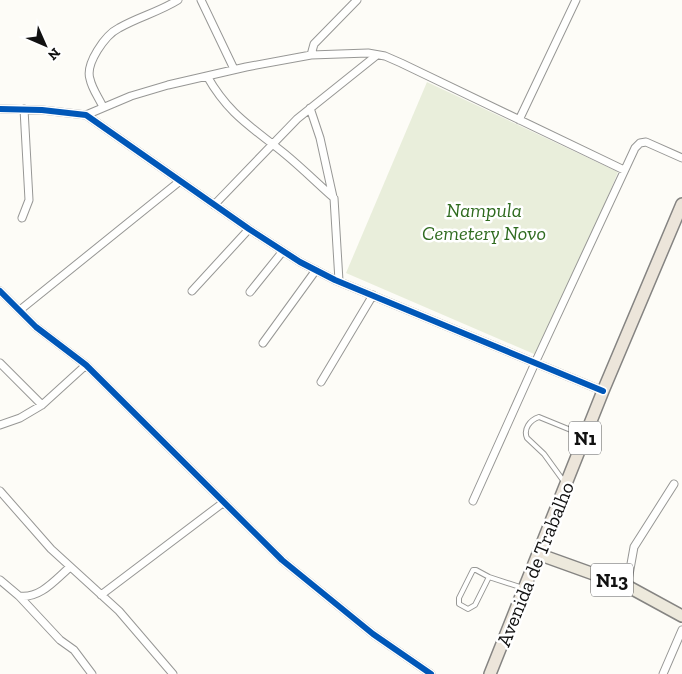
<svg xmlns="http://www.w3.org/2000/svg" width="682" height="674" font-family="'Zilla Slab',serif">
  <rect width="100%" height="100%" fill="#fdfcf7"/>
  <path fill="#e9eedb" d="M427 82 618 172 541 357 346 273Z"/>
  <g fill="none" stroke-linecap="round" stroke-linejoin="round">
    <defs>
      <path id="service" d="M565 483 544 454 527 438C523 429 530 420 539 417L583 435
        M489 577 475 605 468 609 459 604V598L473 570H476L489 577 523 588"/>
      <path id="minor" d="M201 0 234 69
        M311 55 314 44 357 0
        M207 76C229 115 252 127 285 154 302 168 317 183 334 198L339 281
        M103 107C99 98 92 89 90 79 85 64 105 35 119 28 138 17 159 12 178 0
        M310 108 320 138 333 197
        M0 109 42 110 86 115 249 229 300 262 335 280 603 391
        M86 115 131 96 168 85 246 67 311 55 368 53 385 56 401 63 624 170
        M519 120 576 0
        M214 205 297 119 377 55
        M22 218 29 200 24 109
        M0 291 36 327 86 365 282 560 373 634 431 674
        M192 291 249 229
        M250 292 283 251
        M20 310 180 181
        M263 343 316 270
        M0 363 42 405
        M321 382 373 295
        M0 425 20 418 42 405 86 365
        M0 491 51 549 119 611 173 674
        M473 501 535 363 635 148 640 143 646 142 682 158
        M0 580 19 596 60 640 74 650 92 674
        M627 586 634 547 674 484
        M101 595 224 502
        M19 596C40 599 55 580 70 567
        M663 674 682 630"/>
      <path id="primary" d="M538 554 627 586 682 616"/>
      <path id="trunk" d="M490 674 603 391 682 204"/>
    </defs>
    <use href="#service" stroke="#979795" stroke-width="6"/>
    <use href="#minor" stroke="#979795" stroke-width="9"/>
    <use href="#primary" stroke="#858482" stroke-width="14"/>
    <use href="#trunk" stroke="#858482" stroke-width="14"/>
    <use href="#service" stroke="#fffffe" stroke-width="4"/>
    <use href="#minor" stroke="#fffffe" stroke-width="7"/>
    <use href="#primary" stroke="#ede9dc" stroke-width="11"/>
    <use href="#trunk" stroke="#ece5da" stroke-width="11"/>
    <defs>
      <path id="cycleway" d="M0 109 42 110 86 115 249 229 300 262 335 280 603 391
        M0 291 36 327 86 365 282 560 373 634 431 674"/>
    </defs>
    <use href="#cycleway" stroke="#fff" stroke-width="9"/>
    <use href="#cycleway" stroke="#0057b8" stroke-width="6"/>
  </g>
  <g text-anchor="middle" stroke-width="5" stroke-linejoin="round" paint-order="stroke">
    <g fill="#fff" stroke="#585858" stroke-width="1">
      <rect x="569" y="421.5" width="32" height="33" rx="4"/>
      <rect x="591" y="563.5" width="42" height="33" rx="4"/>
    </g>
    <g font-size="19" font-weight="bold" fill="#111">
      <text x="585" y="445">N1</text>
      <text x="612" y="587">N13</text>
    </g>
    <g font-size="20" font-style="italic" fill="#2f6b1f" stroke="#fff">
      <text x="484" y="217">Nampula<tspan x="484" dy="23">Cemetery Novo</tspan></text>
    </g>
    <g font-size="20" fill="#111" stroke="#fff">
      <text transform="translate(535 564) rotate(-68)" y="7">Avenida de Trabalho</text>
    </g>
  </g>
  <g transform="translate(45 45) rotate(135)" stroke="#ffffff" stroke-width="4" paint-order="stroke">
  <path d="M0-4L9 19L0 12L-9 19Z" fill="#111111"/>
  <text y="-8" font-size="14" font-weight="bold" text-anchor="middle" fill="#111111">N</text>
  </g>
</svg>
